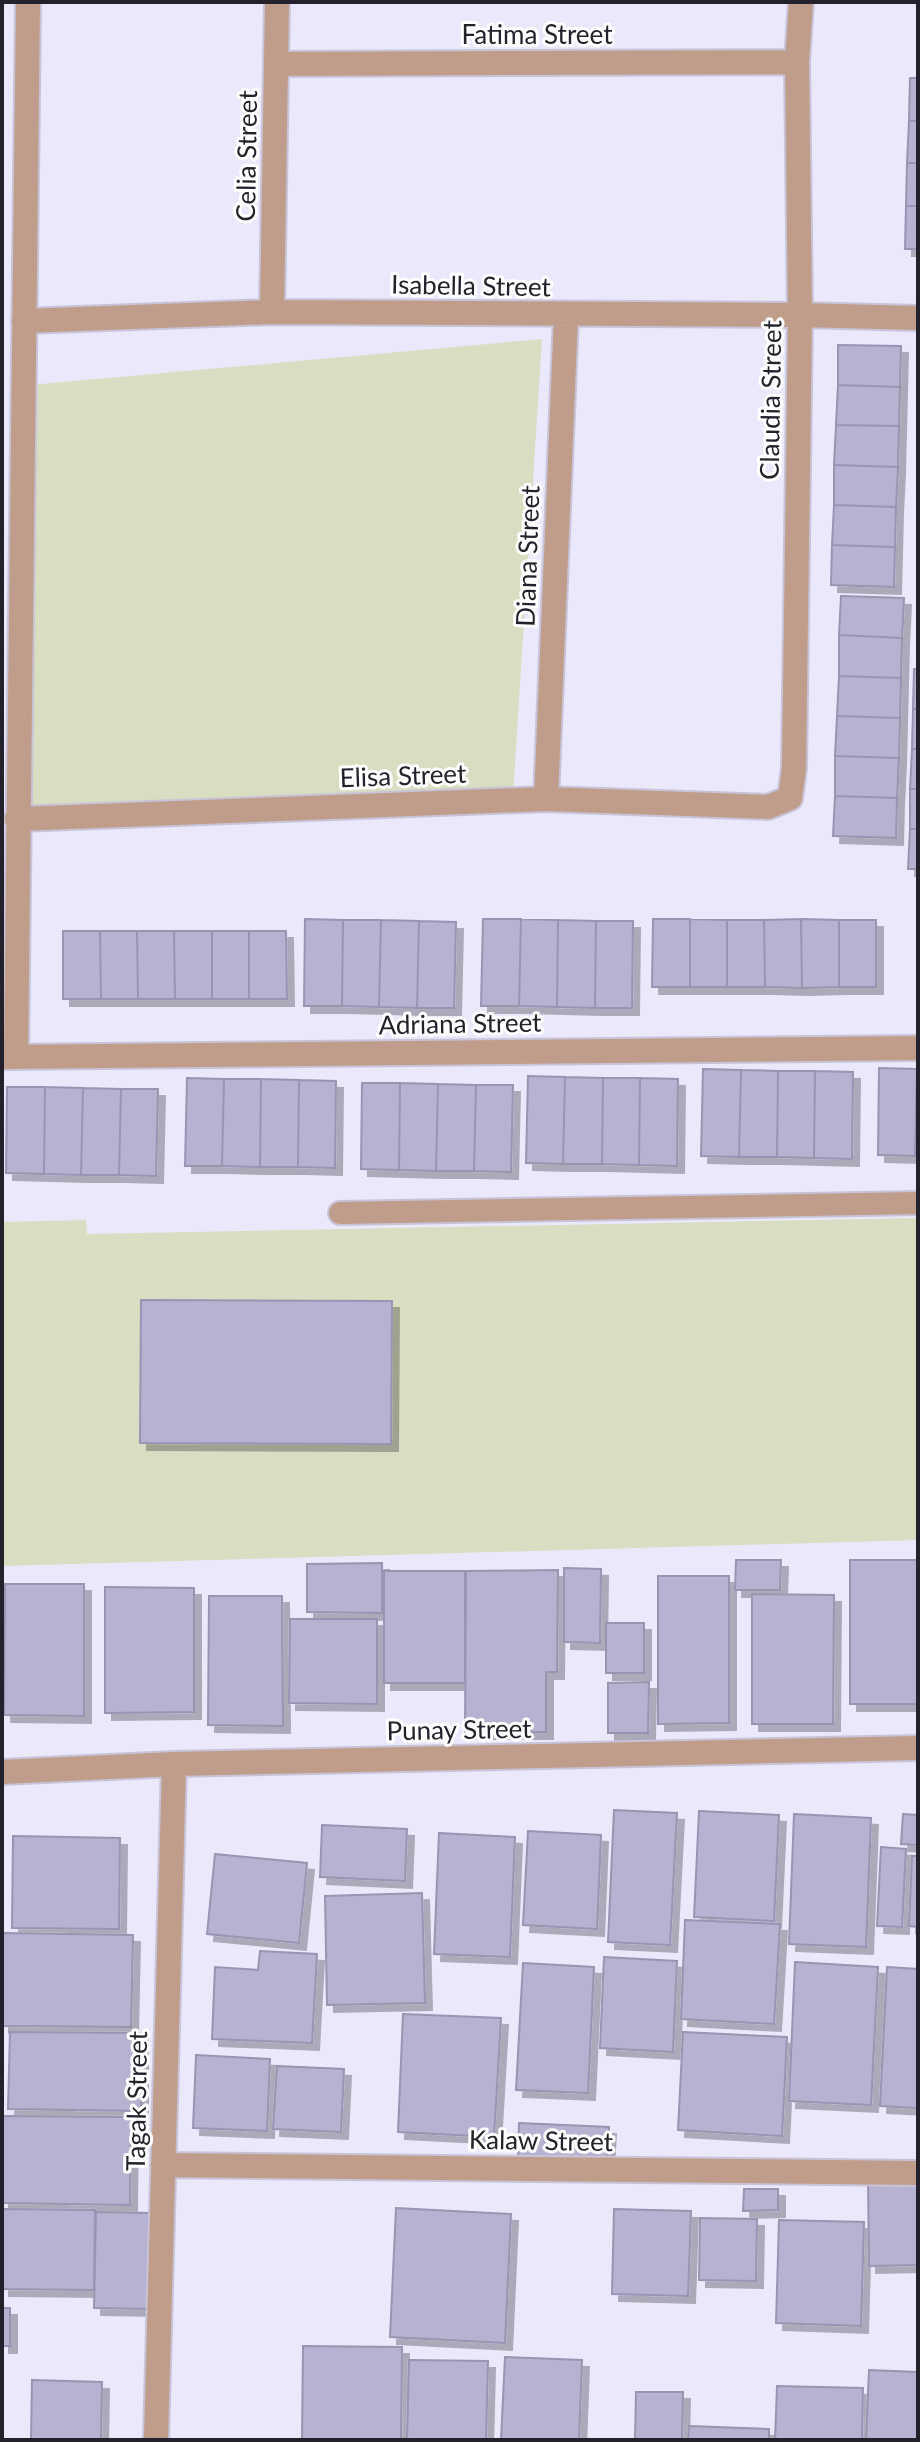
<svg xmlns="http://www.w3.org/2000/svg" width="920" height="2442" font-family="Lato,sans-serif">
  <defs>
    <filter id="shadow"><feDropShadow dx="7" dy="7" stdDeviation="0" flood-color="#0004"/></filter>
  </defs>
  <rect width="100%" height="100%" fill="#ebe8fc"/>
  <path fill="#d9ddc1" d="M542 339 512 811 13 832 30 385Z
    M918 1218V1540L2 1566V1222L86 1220 87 1234Z"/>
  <path fill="#b7b2d1" stroke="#9994b2" stroke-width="2" filter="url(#shadow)" d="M910 78H918V121H909Z
    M909 121H918V163H907Z
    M907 163H918V206H906Z
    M906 206H918V249H905Z
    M838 345 901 346 900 387 838 385Z
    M838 385 900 387 899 426 836 425Z
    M836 425 899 426 898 467 834 465Z
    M834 465 898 467 896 507 834 505Z
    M834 505 896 507 895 547 832 545Z
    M832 545 895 547 894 587 831 585Z
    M841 596 904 598 902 638 839 635Z
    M839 635 902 638 901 678 839 676Z
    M914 669H918V709H913Z
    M839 676 901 678 900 718 837 716Z
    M913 709H918V749H912Z
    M837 716 900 718 899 758 835 756Z
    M912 749H918V789H910Z
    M835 756 899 758 897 798 835 796Z
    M910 789H918V829H910Z
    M835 796 897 798 896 838 833 836Z
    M910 829H918V869H908Z
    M305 919 343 920 342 1006H304Z
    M483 919H521L519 1006H481Z
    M521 919 558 920 557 1007 519 1006Z
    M653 919H690V987H652Z
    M690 919 727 920V987H690Z
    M801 919 802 988 765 987 764 920Z
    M801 919 839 920V987L802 988Z
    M343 920H381L379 1007 342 1006Z
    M381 920 419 921 417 1008 379 1007Z
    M558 920 596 921 595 1008 557 1007Z
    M727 920H764L765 987H727Z
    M839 920H876V987H839Z
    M419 921 456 922 454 1008H417Z
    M596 921H633L632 1008H595Z
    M63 931H100L101 999H63Z
    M100 931H137L138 999H101Z
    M137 931H174L175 999H138Z
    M174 931H212V999H175Z
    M212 931H249V999H212Z
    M249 931H286L287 999H249Z
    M879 1068 917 1069 915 1156 878 1155Z
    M703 1069 741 1070 739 1157 701 1156Z
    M917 1069H918V1156H915Z
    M741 1070 778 1071 777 1157H739Z
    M778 1071H815L814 1158 777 1157Z
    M815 1071 853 1072 852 1159 814 1158Z
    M528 1076 565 1077 563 1164 526 1163Z
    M565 1077 603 1078 602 1164H563Z
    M187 1078 224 1079 222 1166H185Z
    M603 1078H640L639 1165 602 1164Z
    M640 1078 678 1079 677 1166 639 1165Z
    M224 1079H261L260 1167 222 1166Z
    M261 1079 299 1080 298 1167H260Z
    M299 1080 336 1081 335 1168 298 1167Z
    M362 1083H400L399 1170 361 1169Z
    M400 1083 438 1084 436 1171 399 1170Z
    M438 1084 476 1085 474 1171H436Z
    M476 1085H513L511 1172 474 1171Z
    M7 1087H45L44 1174 6 1173Z
    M45 1087 83 1088 81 1175 44 1174Z
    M83 1088 121 1089 119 1175H81Z
    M121 1089H158L156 1176 119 1175Z
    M141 1300 392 1301 391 1444 140 1443Z
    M736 1560H781L780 1590H735Z
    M850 1560H918V1704H850Z
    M382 1563V1613L307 1612V1564Z
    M564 1568 601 1569 600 1643 564 1642Z
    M558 1570 557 1672H546V1732H465L466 1571Z
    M384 1571H465V1683H384Z
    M658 1576H729V1723L658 1724Z
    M5 1584H84V1716L4 1715Z
    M105 1587 194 1588V1712L105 1713Z
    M752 1594 834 1595 833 1724H752Z
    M209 1596H282L283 1726 208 1725Z
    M290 1619H377V1704L289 1703Z
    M606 1623H644V1673H606Z
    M649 1682 648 1733H608V1683Z
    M614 1810 677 1813 670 1945 608 1942Z
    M699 1811 779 1815 774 1921 694 1917Z
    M794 1814 871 1818 866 1947 789 1944Z
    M903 1814 918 1815V1845L901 1844Z
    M322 1825 407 1829 405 1881 320 1877Z
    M528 1831 601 1835 597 1929 523 1925Z
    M439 1833 515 1837 510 1957 434 1954Z
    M13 1836 120 1838 119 1929 12 1928Z
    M881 1847 906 1849 902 1927 877 1926Z
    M215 1854 307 1863 299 1943 207 1934Z
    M912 1856H918V1927L909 1926Z
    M422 1893 425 2003 327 2005 325 1896Z
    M685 1920 780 1924 774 2024 681 2019Z
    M2 1933 133 1935 131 2027 2 2026Z
    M260 1951 317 1954 312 2043 212 2039 215 1967 258 1970Z
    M604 1957 677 1961 673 2052 600 2048Z
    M795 1962 878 1967 871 2105 789 2101Z
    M523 1963 594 1967 588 2093 516 2090Z
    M887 1967 918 1969V2108L880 2106Z
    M403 2014 501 2018 494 2137 398 2132Z
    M10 2032 141 2033V2111L8 2109Z
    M683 2032 787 2037 782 2136 678 2130Z
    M196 2055 270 2059 267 2131 193 2128Z
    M277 2066 344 2069 341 2132 273 2129Z
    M2 2116 131 2117 130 2205 2 2203Z
    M519 2123 609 2127 607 2161 518 2156Z
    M918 2178V2265L869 2266 868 2179Z
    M744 2189H778V2210L743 2211Z
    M396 2208 511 2214 505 2343 390 2337Z
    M2 2209 95 2210 94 2290 2 2289Z
    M614 2209 691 2211 688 2296 612 2294Z
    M96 2212 153 2213 152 2309 94 2308Z
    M700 2218 757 2219 756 2281 699 2280Z
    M779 2220 864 2222 861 2326 776 2323Z
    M2 2308H10V2346H2Z
    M303 2346 402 2347 401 2440H302Z
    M505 2357 582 2360 579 2440H501Z
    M409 2360 488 2361 486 2440H407Z
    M869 2370 918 2372V2440H866Z
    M32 2380 102 2382 101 2440H31Z
    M777 2386 863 2388 862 2440H775Z
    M636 2392H683L682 2440H635Z
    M689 2426 769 2429V2440H688Z"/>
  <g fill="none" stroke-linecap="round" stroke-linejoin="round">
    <defs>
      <path id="lane" d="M340 1213 918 1203"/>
      <path id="street" d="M276 64 797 62
        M272 312 277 2
        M24 321 272 312 800 315 918 318
        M546 799 566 315
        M17 819 546 799 768 807 790 798 794 768 800 315 797 62 801 2
        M2 1057 918 1048
        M16 1057 28 2
        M2 1772 174 1764 918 1748
        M163 2165 918 2173
        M156 2440 174 1764"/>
    </defs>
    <use href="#lane" stroke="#c7c4d7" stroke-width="26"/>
    <use href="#street" stroke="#c7c4d7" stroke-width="28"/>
    <use href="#lane" stroke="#c09c8b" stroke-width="22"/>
    <use href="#street" stroke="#c09c8b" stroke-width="24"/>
  </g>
  <g text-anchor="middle" stroke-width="6" stroke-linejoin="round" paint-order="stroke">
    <g font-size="26" fill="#23212c" stroke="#fff">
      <text x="537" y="44">Fatima Street</text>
      <text transform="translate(247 156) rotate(-89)" y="9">Celia Street</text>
      <text transform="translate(471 286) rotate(1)" y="9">Isabella Street</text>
      <text transform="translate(771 400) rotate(-89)" y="9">Claudia Street</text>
      <text transform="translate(528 556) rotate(-88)" y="9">Diana Street</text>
      <text transform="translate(403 776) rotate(-2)" y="9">Elisa Street</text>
      <text transform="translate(460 1024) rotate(-1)" y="9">Adriana Street</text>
      <text transform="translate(459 1730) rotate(-1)" y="9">Punay Street</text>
      <text transform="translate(137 2101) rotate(-89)" y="9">Tagak Street</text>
      <text transform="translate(541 2141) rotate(1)" y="9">Kalaw Street</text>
    </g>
  </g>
  <rect width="920" height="2442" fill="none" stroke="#23212c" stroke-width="8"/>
</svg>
